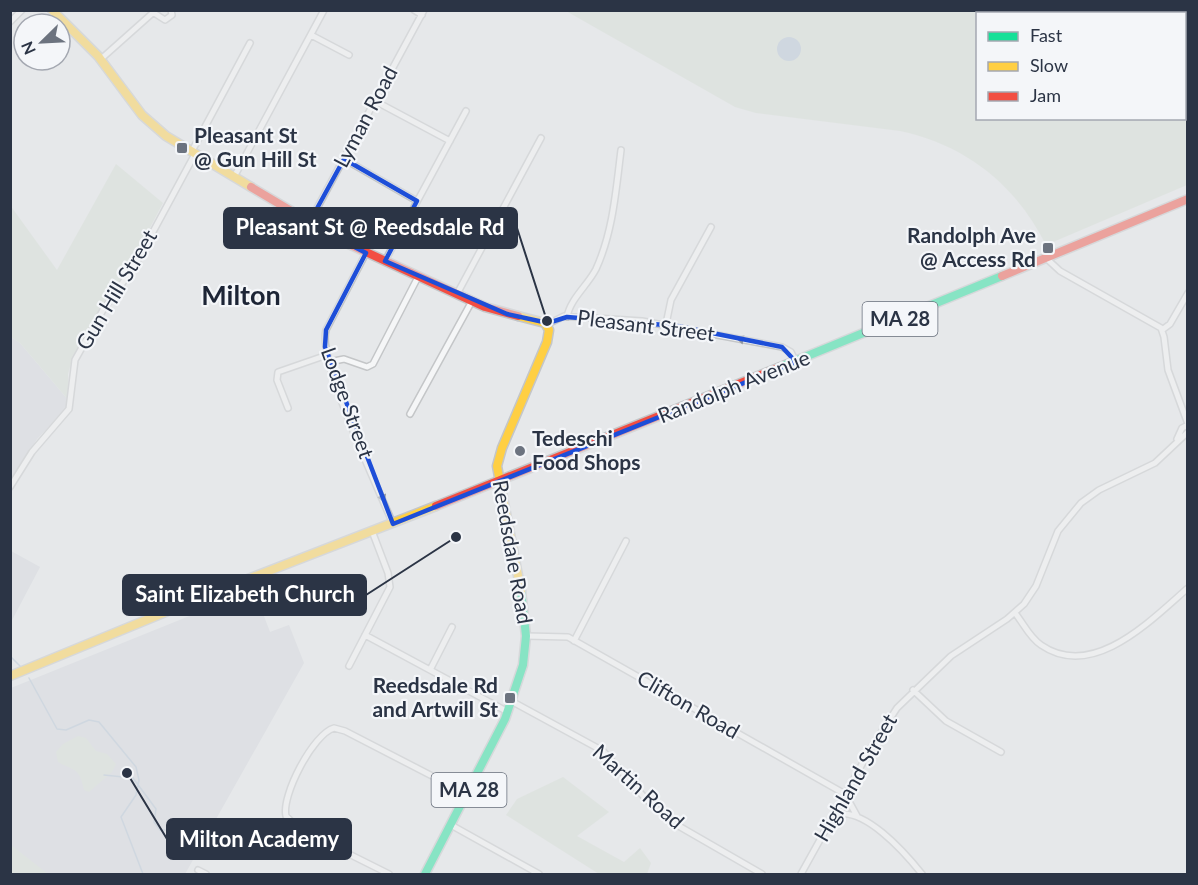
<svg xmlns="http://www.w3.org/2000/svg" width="1198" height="885" font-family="Lato,sans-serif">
  <rect width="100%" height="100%" fill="#e6e8ea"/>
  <path fill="#d4d7dd" d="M11 337 20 343 69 401 66 409 37 439 11 480Z
    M11 551 40 567 11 622Z
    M254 590 270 632 289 625 304 663 185 874H11V688Z"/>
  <path fill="#d6ded6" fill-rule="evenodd" d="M566 11H1187V185L1046 245C1016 185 966 145 900 131L756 113 735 107ZM978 14H1184V118H978Z
    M116 164 163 203 122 281 101 308 72 360 68 374 69 401 20 343 11 337 10 205 57 270Z
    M78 736 86 738 96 751 107 754 116 764 112 772 89 792 84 790C79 767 76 772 58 762L56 752 63 744Z
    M563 777 609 812 577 836 624 862 640 848 651 863 647 874H599L506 815 517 799Z
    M11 845 48 874H11Z"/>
  <path fill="#b4c4d5" d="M777 49a12 12 0 1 1 24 0a12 12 0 1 1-24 0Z"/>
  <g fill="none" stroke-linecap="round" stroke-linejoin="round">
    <path stroke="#b4c4d5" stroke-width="1.5" d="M10 656 20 666
      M29 678 57 729 66 730 89 720 99 722 136 767 139 780 136 795 121 817 143 874
      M104 775 133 778 156 809 154 822 160 830H165"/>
    <defs>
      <path id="street" d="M414 10 422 15
        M154 13 165 20 172 15 171 10
        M10 22 22 10
        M311 35 349 55
        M101 59 156 10
        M375 101 450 141
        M192 151 250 43
        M344 159 417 201
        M234 177 324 10
        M309 223 424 10
        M366 253 326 330C317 360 378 488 393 524
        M1046 258 1060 271 1161 328 1164 337 1168 370 1188 424
        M385 261 466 111
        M457 294 541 138
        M567 317C570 299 588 285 596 269 613 232 616 190 621 150
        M666 324 671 300 711 227
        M546 325 564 316 642 321 782 347 791 352 796 362
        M1162 330 1170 324 1188 293
        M329 362 344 359 367 367 373 364 418 277
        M288 408 277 380 278 372 327 355
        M410 414 472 301
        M1177 439 1182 428 1188 425
        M10 487 32 452 69 409 75 360 103 310 134 267 195 154
        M1015 613C1024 624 1029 637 1041 645 1093 681 1151 620 1188 588
        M365 635 508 712
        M526 636 568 637 845 794 857 816
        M574 641 626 541
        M349 666 390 587 388 573 372 531
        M430 670 452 627
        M913 690 946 721 1001 752
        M513 702 603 751 645 798 670 821 762 874
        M833 816C862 803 906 854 922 874
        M451 825 539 874
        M198 870 206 874
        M389 874 299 829 286 816C281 796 313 734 334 728L345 731 467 794
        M801 874 871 748 897 708 951 656 1007 619 1024 604 1036 586 1058 531 1081 503 1099 490 1155 463 1188 432"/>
      <path id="fast" d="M778 368 1002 276
        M425 874 505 719 523 665 526 636 521 591"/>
      <path id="slow" d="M52 10 98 56 142 115 166 136 251 187
        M500 482 497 466 502 448 547 342 549 330 545 323 518 316
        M500 482 521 591
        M10 676 212 593 436 506"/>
      <path id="jam" d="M251 187 340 240 485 307 518 316
        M1002 276 1188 199
        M436 506 778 368"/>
    </defs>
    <use href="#street" stroke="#c4c6c8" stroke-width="8"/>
    <use href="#fast" stroke="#c4c6c8" stroke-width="11"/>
    <use href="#slow" stroke="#c4c6c8" stroke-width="11"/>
    <use href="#jam" stroke="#c4c6c8" stroke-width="11"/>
    <use href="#street" stroke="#f5f6f7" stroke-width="5"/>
    <use href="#fast" stroke="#16e098" stroke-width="8"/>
    <use href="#slow" stroke="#ffcf43" stroke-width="8"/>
    <use href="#jam" stroke="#f24e42" stroke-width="8"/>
  </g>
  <defs><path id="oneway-solid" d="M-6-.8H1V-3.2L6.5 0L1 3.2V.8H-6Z" transform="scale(1.5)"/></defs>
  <g fill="#90959e">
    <use href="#oneway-solid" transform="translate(745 340) rotate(-168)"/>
    <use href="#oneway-solid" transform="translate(381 494) rotate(68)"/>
  </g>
  <path d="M0 0H1198V885H0ZM344 159 417 201 385 261 507 314 548 323 567 317 677 326 782 347 796 362 393 524 325 347 326 330 366 253 309 223Z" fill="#e6e8ea" fill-opacity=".55" fill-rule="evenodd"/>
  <path fill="none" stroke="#1d4ed8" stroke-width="4.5" stroke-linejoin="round" d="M344 159 417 201 385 261 507 314 548 323 567 317 677 326 782 347 796 362 393 524 325 347 326 330 366 253 309 223Z"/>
  <g fill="#6c737f" stroke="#f4f6f9" stroke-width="2">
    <rect x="176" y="142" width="12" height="12" rx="3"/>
    <rect x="1042" y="242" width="12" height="12" rx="3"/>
    <circle cx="520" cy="451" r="6"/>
    <rect x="504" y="692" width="12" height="12" rx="3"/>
  </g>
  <g text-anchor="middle" stroke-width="4.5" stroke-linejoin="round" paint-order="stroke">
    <g fill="#f4f6f9" stroke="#676e7b" stroke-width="1.5">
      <rect x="862.5" y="302" width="75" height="34" rx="4.5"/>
      <rect x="431.5" y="773" width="75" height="34" rx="4.5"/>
    </g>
    <g font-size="20" font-weight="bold" fill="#2b3445">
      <text x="900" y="326">MA 28</text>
      <text x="469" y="797">MA 28</text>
    </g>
    <g font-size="21" fill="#2b3445" stroke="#f4f6f9">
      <text transform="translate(366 117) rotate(-62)" y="7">Lyman Road</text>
      <text transform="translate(117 290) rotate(-59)" y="7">Gun Hill Street</text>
      <text transform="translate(646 326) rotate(7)" y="7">Pleasant Street</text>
      <text transform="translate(734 387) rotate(-22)" y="7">Randolph Avenue</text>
      <text transform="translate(347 403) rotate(70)" y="7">Lodge Street</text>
      <text transform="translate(512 552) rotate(80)" y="7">Reedsdale Road</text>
      <text transform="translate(688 705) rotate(30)" y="7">Clifton Road</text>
      <text transform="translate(856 778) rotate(-60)" y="7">Highland Street</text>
      <text transform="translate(638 787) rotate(42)" y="7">Martin Road</text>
    </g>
    <g font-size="21" font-weight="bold" fill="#2b3445" stroke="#f4f6f9" text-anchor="start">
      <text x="194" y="143">Pleasant St<tspan x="194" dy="24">@ Gun Hill St</tspan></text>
      <text x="1036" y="243" text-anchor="end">Randolph Ave<tspan x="1036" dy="24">@ Access Rd</tspan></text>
      <text x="532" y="446">Tedeschi<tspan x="532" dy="24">Food Shops</tspan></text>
      <text x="498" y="693" text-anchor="end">Reedsdale Rd<tspan x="498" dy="24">and Artwill St</tspan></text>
    </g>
    <g font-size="27" font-weight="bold" fill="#1d2536" stroke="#f4f6f9">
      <text x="241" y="305">Milton</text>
    </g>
  </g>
  <path fill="none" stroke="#2b3445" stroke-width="2" d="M547 321L517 228M456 537L366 595M127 773L167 839"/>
  <g fill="#2b3445" stroke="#f4f6f9" stroke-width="2">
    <circle cx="547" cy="321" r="6"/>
    <circle cx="456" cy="537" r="6"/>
    <circle cx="127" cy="773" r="6"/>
  </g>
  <g fill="#2b3445" stroke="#2b3445" stroke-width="2">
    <rect x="224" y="208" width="293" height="40" rx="6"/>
    <rect x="123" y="575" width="243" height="40" rx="6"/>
    <rect x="167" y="819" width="184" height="40" rx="6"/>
  </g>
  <g font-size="22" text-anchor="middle" font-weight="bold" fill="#fff">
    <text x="370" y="235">Pleasant St @ Reedsdale Rd</text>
    <text x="245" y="602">Saint Elizabeth Church</text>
    <text x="259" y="847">Milton Academy</text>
  </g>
  <rect width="1198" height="885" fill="none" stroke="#2b3445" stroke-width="24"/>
  <rect x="976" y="12" width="210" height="108" fill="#f4f6f9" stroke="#a4a8b1" stroke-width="1.5"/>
  <rect x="988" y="32" width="30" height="9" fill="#16e098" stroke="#a4a8b1" stroke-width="1.5"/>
  <text x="1030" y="42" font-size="18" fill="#2b3445">Fast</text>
  <rect x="988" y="62" width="30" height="9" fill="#ffcf43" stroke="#a4a8b1" stroke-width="1.5"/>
  <text x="1030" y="72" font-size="18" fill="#2b3445">Slow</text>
  <rect x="988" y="92" width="30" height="9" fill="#f24e42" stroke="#a4a8b1" stroke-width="1.5"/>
  <text x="1030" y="102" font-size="18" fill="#2b3445">Jam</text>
  <g transform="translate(42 42) rotate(246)"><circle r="28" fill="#f4f6f9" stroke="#a4a8b1" stroke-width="1.5"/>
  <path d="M0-4.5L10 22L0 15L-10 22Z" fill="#6c737f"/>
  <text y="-9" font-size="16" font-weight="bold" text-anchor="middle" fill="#2b3445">N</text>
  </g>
</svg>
